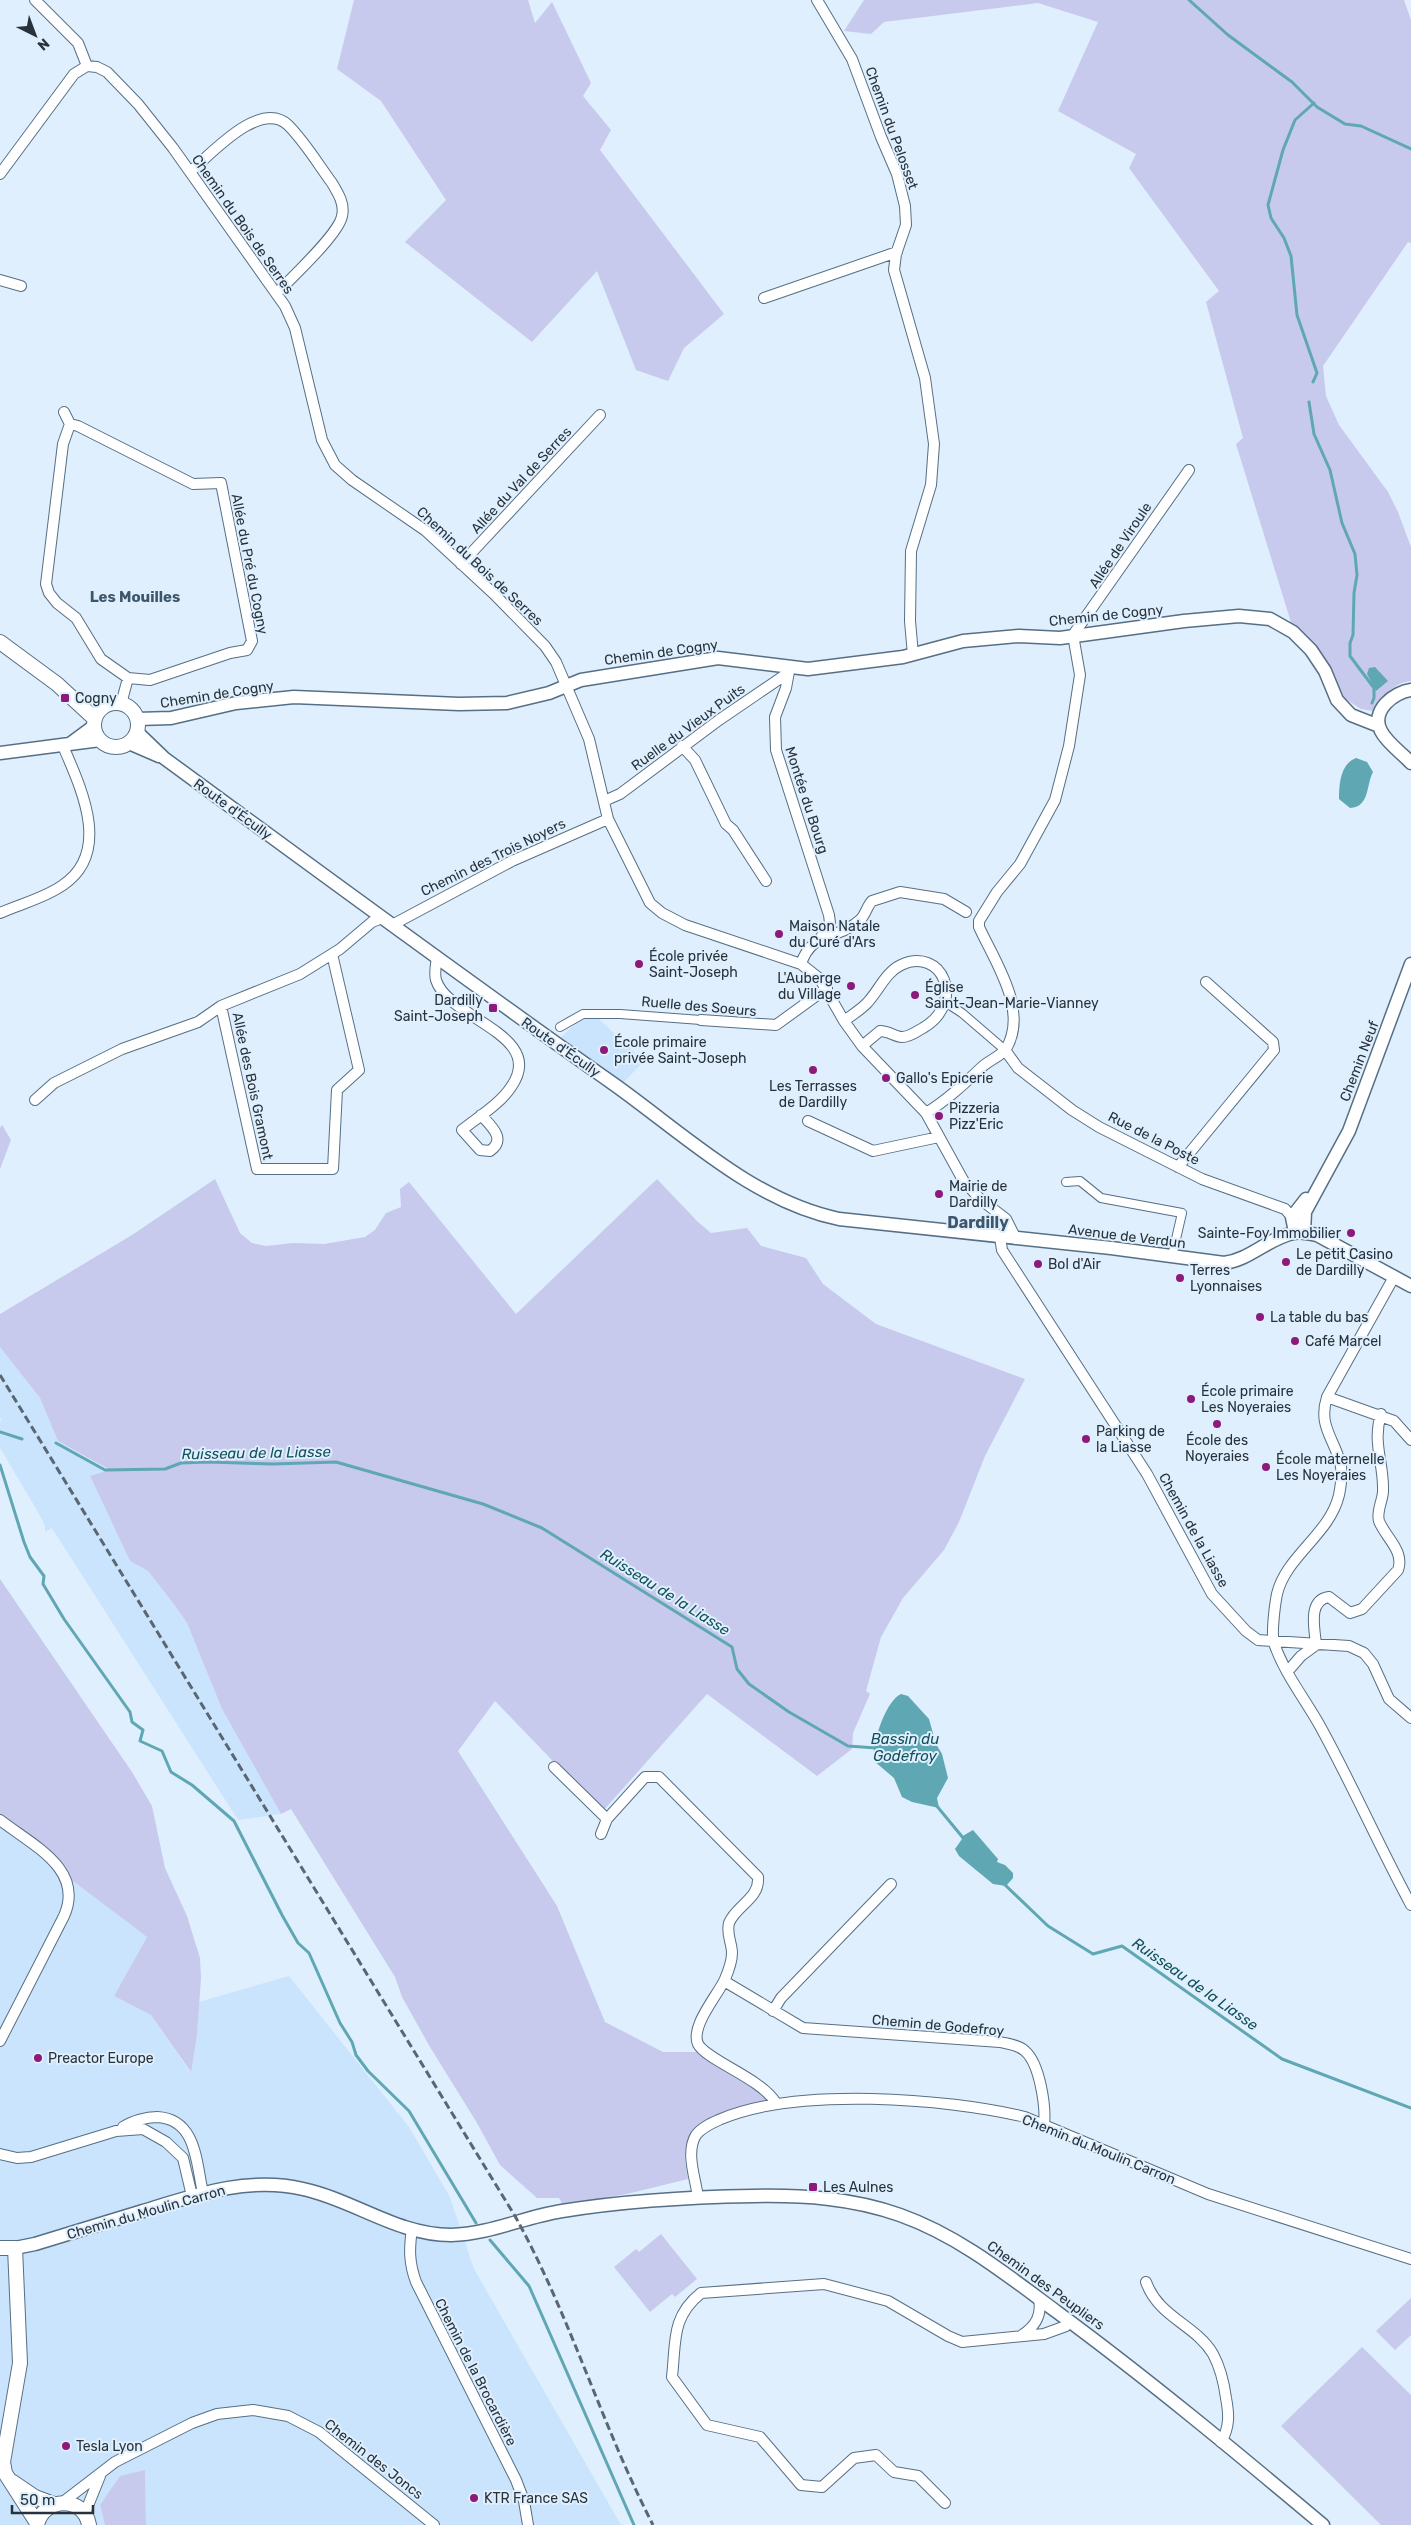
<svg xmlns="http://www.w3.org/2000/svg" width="1411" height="2525" font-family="Rubik,sans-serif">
  <rect width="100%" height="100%" fill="#dfeffe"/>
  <path fill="#c9e4fc" d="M596 1016 640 1058 638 1061 641 1064 623 1083 560 1038 578 1021Z
    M0 1347 40 1398 58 1441 110 1471 90 1476 130 1561 148 1571 173 1603 187 1623 222 1709 281 1814 238 1820 52 1528 45 1532V1526L38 1512 0 1448V1421L2 1420 0 1417Z
    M0 1820 65 1875 147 1937 114 1996 151 2015 190 2072 197 2035 199 2002 289 1976 409 2127 450 2197 474 2269 621 2525H146L145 2470 100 2505 105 2525H0Z"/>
  <path fill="#c7caec" d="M354 0H528L535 23 552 2 591 83 583 96 611 130 600 150 724 314 684 348 668 381 636 370 597 271 532 342 405 242 446 200 381 101 337 69Z
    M864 0H1404L1411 20V243L1408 242 1323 366 1326 396 1339 425 1388 492 1398 512 1411 547V681C1392 683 1383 697 1373 711L1361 709 1341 696 1293 629 1236 444 1243 438 1206 302 1219 291 1129 168 1136 154 1058 111 1098 22 1038 3 884 22 871 34 844 31Z
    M2 1125 11 1140 0 1169V1128Z
    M215 1179 240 1233 252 1243 266 1246 293 1243 324 1244 365 1237 375 1230 386 1213 401 1207 400 1189 409 1182 516 1314 657 1179 698 1222 711 1233 747 1228 761 1246 806 1258 823 1284 876 1324 1025 1379 985 1456 959 1522 944 1550 903 1598 881 1637 866 1691 870 1694 853 1733 852 1749 817 1776 707 1694 602 1812 495 1701 458 1751 557 1906 605 2022 663 2052H699L749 2082 770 2099C746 2107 687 2121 685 2152 684 2161 687 2171 688 2179L627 2194 563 2205 559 2198H537L500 2165 477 2123 430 2047 402 1997 395 1977 291 1809 281 1814 222 1709 187 1623 173 1603 148 1571 130 1561 90 1476 110 1470 58 1441 40 1398 0 1347V1314L132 1235Z
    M0 1579 132 1772 152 1806 165 1868 187 1916 200 1958 201 1978 197 2035 191 2072 151 2015 114 1996 147 1937 65 1875 0 1820Z
    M661 2234 697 2279 675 2297 672 2294 650 2312 614 2267 636 2249 639 2252Z
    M1411 2298V2335L1395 2350 1376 2331Z
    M1362 2347 1411 2395V2525H1381L1281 2426Z
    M145 2470 146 2525H105L100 2505 120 2476Z"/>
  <path fill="#5fa7b2" d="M1375 667 1388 681 1376 691 1367 674 1369 668Z
    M1356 758 1367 762 1373 772C1366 785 1370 807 1350 808L1339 799C1339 785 1340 764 1356 758Z
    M901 1694 908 1696 929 1719 936 1744 942 1754 948 1778 937 1798 939 1808 912 1802 902 1797 894 1778 874 1761C871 1745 886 1700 901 1694Z
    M973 1830 998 1859 997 1862 1005 1865 1013 1873V1878L1006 1886 993 1884 959 1856 955 1849 962 1839 961 1837Z"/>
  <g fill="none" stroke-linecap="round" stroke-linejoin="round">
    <path stroke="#5fa7b2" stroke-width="3" d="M1189 0 1228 35 1292 82 1317 107 1345 124 1361 126 1411 149
      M1313 382 1317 373 1297 315 1291 256 1284 238 1271 218 1268 205 1283 150 1295 120 1314 103
      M1309 402 1314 434 1330 470 1342 523 1355 554 1357 575 1354 593 1353 635 1350 643V656L1374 688V698L1372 703
      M0 1432 22 1439
      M56 1443 105 1470 165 1469 181 1463 208 1462 273 1464 336 1462 483 1504 542 1528 732 1647 737 1669 749 1684 789 1712 848 1746 876 1748
      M0 1465 24 1542 30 1557 44 1576 43 1584 64 1619 130 1712 132 1722 143 1730 140 1741 162 1751 171 1772 192 1785 234 1821 282 1915 298 1943 309 1953 340 2023 352 2042 356 2055 368 2071 409 2111 476 2223
      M936 1805 964 1839
      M1003 1883 1048 1926 1093 1954 1122 1946 1282 2059 1411 2108
      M490 2240 529 2286 634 2525"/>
    <defs>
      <path id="pedestrian" d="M945 1002 962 1013 1005 1050
        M560 1027 583 1014H620L701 1020
        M1066 1182 1080 1181 1101 1198 1182 1213 1173 1252"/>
      <path id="minor" d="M35 0 78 43 87 66
        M817 0 852 59 881 137 897 174 905 206 906 225 896 254 894 270 925 378 934 444 931 485 911 551 910 621 913 655
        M87 66 97 67 107 72 138 104 173 148 285 306 295 328 322 440 335 465 352 480 426 531 494 594 545 646 556 662 589 739 608 819 650 903 662 913 685 925 801 964 820 979 844 1021 862 1046 926 1113 963 1180 980 1199 1006 1219 1016 1239
        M190 172C211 154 260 99 288 125 305 142 318 164 332 183 338 193 345 204 342 216 339 234 291 278 277 293
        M0 174 74 74 87 66
        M0 280 21 286
        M764 298 897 252
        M64 412 70 424
        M461 564 600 415
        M790 666 786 688 775 717 776 750 829 915 830 923 820 939
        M121 704 128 678 101 659 76 618 57 603 49 593 46 584 63 444 70 424 78 426 193 484 221 483 252 641 247 650 230 653 150 680 128 678
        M682 746 695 760 726 824 733 830 766 881
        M604 801 620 794 719 720 788 673
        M0 913C20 904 45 898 63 885 112 852 81 788 63 746
        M392 925 512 861 608 819
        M437 957C436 964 434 973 436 980 448 1019 548 1035 511 1087 500 1104 478 1117 462 1130L480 1150 490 1151C507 1139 491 1126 481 1115
        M801 964C812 930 837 941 860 920 865 916 867 906 872 901L900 892 944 899 966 912
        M221 1006 257 1169H333L337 1090 359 1070 332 954
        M701 1020 776 1025 827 988
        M844 1021C852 1015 862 1009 868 1002 879 990 886 972 901 965 942 946 967 1002 923 1028 917 1031 910 1037 902 1037 895 1037 889 1031 880 1031L862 1046
        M1005 1050 1018 1068 1072 1110 1099 1127 1202 1179 1285 1209 1292 1217
        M35 1100 54 1083 122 1049 198 1022 221 1006 300 974 340 949 372 922 382 918
        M926 1113C947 1100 964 1084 982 1067 988 1061 1001 1056 1006 1049 1029 1010 995 962 979 927V921L997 892 1020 864 1055 800 1069 746 1080 675 1073 635 1189 470
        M808 1121 873 1151 939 1137
        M1178 1167 1274 1050 1273 1042 1206 982
        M1000 1237 1002 1250 1147 1474 1212 1594 1246 1631 1258 1640 1349 1646 1364 1653 1373 1664 1389 1699 1411 1718
        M1394 1277 1327 1397C1318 1425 1333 1437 1340 1462 1343 1472 1341 1485 1339 1495 1330 1534 1286 1556 1277 1594 1275 1604 1271 1634 1274 1643 1284 1673 1305 1699 1320 1726 1352 1784 1379 1846 1411 1905
        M1327 1397 1394 1421 1411 1440
        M1316 1645C1315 1630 1307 1600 1329 1597L1350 1613 1362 1609 1398 1570C1405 1551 1385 1537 1379 1521 1376 1512 1383 1500 1383 1491 1384 1463 1372 1443 1381 1414
        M1288 1671 1301 1656 1316 1645
        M554 1767 607 1819
        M0 1820C32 1845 85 1869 64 1916L0 2041
        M601 1834 607 1819 645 1777H659L758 1877C760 1899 736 1905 729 1923 726 1934 732 1943 732 1953 732 1962 728 1972 725 1979 718 1995 690 2026 698 2044 706 2060 761 2078 776 2103
        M724 1981 803 2028 1000 2042C1008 2044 1019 2045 1025 2051 1040 2064 1046 2107 1044 2125
        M773 2011 781 1998 891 1884
        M123 2127C132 2121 146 2117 157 2117 197 2119 196 2163 203 2193
        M0 2154 17 2158 31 2157 116 2131 143 2129 166 2142 183 2158 192 2196
        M698 2198C696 2179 685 2153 696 2135 702 2127 712 2123 721 2119 797 2087 945 2098 1025 2117L1208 2194 1411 2259
        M412 2229C409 2249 409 2263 416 2282L516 2480 524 2501 528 2525
        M1146 2282C1159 2318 1195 2324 1213 2354 1220 2367 1224 2383 1226 2398 1229 2414 1230 2427 1221 2442
        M1022 2335C1036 2326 1042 2315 1039 2299
        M63 2502 115 2462 192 2423 217 2414 253 2410 288 2416 319 2432 434 2525
        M945 2503 918 2476 894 2472 876 2455 854 2458 822 2487 801 2485 760 2437 707 2425 672 2377C676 2342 671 2317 701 2293L824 2284 888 2301 948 2336 962 2342 1044 2334 1066 2326 1070 2321
        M85 2513 100 2476"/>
      <path id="tertiary" d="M1411 690C1394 692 1370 711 1381 731 1387 743 1402 753 1411 763
        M137 719 171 718 236 703 294 697 459 704 507 703 549 693 581 680 718 658 808 669 903 657 963 641 1019 636 1060 638 1184 621 1239 616 1270 619 1293 632 1311 650 1325 671 1337 700 1351 715 1379 726
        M137 732 164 758C314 868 463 978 615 1085 685 1135 753 1201 839 1219L1111 1248 1224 1263C1250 1260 1268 1238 1294 1233 1301 1231 1310 1234 1317 1235L1411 1286
        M71 743 94 726
        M129 743 159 756
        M0 753 100 740
        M1295 1232 1292 1217 1306 1199
        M1304 1233 1305 1212 1349 1131 1411 964
        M15 2248 35 2244C71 2233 107 2222 143 2211 195 2195 248 2176 303 2189 354 2200 397 2235 451 2235 490 2234 524 2217 562 2211 624 2201 690 2197 753 2196 803 2195 852 2198 900 2215 959 2236 1007 2275 1057 2312 1148 2379 1236 2452 1323 2525"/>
      <path id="secondary" d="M0 642 57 684 95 719
        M94 725a22 22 0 1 1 44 0a22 22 0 1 1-44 0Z
        M0 2248H15L20 2363 3 2462 5 2473 37 2523
        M13 2482 35 2497 54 2504
        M37 2525C43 2497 84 2495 89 2525"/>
    </defs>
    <use href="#pedestrian" stroke="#566f84" stroke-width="10"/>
    <use href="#minor" stroke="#566f84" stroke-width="12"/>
    <use href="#tertiary" stroke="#566f84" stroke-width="15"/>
    <use href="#secondary" stroke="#566f84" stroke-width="16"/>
    <use href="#pedestrian" stroke="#fff" stroke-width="8"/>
    <use href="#minor" stroke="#fff" stroke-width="10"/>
    <use href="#tertiary" stroke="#fff" stroke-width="12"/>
    <use href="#secondary" stroke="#fff" stroke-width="14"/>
    <path stroke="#5a6671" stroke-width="3" stroke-dasharray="8 4" stroke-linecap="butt" d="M0 1375 515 2216C570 2315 601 2424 653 2525"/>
  </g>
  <g fill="#8d197a" stroke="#dfeffe" stroke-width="2">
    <rect x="60" y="693" width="10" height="10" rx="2.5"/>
    <circle cx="779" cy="934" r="5"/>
    <circle cx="639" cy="964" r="5"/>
    <circle cx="851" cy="986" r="5"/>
    <circle cx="915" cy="995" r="5"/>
    <rect x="488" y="1003" width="10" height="10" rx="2.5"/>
    <circle cx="604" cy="1050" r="5"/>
    <circle cx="813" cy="1070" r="5"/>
    <circle cx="886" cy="1078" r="5"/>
    <circle cx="939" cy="1116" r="5"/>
    <circle cx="939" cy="1194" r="5"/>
    <circle cx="1351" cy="1233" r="5"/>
    <circle cx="1286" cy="1262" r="5"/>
    <circle cx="1038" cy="1264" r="5"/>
    <circle cx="1180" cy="1278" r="5"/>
    <circle cx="1260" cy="1317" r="5"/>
    <circle cx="1295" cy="1341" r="5"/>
    <circle cx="1191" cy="1399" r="5"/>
    <circle cx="1217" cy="1424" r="5"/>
    <circle cx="1086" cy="1439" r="5"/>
    <circle cx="1266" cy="1467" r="5"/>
    <circle cx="38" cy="2058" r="5"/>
    <rect x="808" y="2182" width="10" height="10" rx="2.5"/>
    <circle cx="66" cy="2446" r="5"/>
    <circle cx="474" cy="2498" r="5"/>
  </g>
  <g text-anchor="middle" stroke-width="4" stroke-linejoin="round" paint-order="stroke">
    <g font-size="14" fill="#27323b" stroke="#dfeffe">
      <text transform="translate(892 128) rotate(70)" y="5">Chemin du Pelosset</text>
      <text transform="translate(243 224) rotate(55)" y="5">Chemin du Bois de Serres</text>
      <text transform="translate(521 480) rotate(-47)" y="5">Allée du Val de Serres</text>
      <text transform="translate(1120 545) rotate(-56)" y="5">Allée de Viroule</text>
      <text transform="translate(250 564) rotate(79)" y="5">Allée du Pré du Cogny</text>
      <text transform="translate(480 566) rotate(43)" y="5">Chemin du Bois de Serres</text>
      <text transform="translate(1106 615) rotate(-6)" y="5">Chemin de Cogny</text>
      <text transform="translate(661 652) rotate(-8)" y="5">Chemin de Cogny</text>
      <text transform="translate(217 694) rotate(-9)" y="5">Chemin de Cogny</text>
      <text transform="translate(688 727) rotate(-36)" y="5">Ruelle du Vieux Puits</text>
      <text transform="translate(807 800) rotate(72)" y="5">Montée du Bourg</text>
      <text transform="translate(233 809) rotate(36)" y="5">Route d'Écully</text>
      <text transform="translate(493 857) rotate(-26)" y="5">Chemin des Trois Noyers</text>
      <text transform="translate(699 1006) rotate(5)" y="5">Ruelle des Soeurs</text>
      <text transform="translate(561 1047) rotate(35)" y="5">Route d'Écully</text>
      <text transform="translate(1359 1061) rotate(-69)" y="5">Chemin Neuf</text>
      <text transform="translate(253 1086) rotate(78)" y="5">Allée des Bois Gramont</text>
      <text transform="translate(1154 1138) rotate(27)" y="5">Rue de la Poste</text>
      <text transform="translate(1127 1236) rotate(7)" y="5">Avenue de Verdun</text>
      <text transform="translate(1194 1530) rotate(61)" y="5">Chemin de la Liasse</text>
      <text transform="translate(938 2025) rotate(5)" y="5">Chemin de Godefroy</text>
      <text transform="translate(1099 2149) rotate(22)" y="5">Chemin du Moulin Carron</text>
      <text transform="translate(146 2212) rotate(-16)" y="5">Chemin du Moulin Carron</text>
      <text transform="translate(1046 2285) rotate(36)" y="5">Chemin des Peupliers</text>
      <text transform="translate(476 2372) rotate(63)" y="5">Chemin de la Brocardière</text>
      <text transform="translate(374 2459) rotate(38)" y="5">Chemin des Joncs</text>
    </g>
    <g font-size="14" fill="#27323b" stroke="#dfeffe" text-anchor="start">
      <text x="75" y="703">Cogny</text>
      <text x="789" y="931">Maison Natale<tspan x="789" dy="16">du Curé d'Ars</tspan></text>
      <text x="649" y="961">École privée<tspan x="649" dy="16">Saint-Joseph</tspan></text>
      <text x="841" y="983" text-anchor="end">L'Auberge<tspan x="841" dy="16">du Village</tspan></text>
      <text x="925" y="992">Église<tspan x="925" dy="16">Saint-Jean-Marie-Vianney</tspan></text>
      <text x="483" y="1005" text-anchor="end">Dardilly<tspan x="483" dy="16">Saint-Joseph</tspan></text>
      <text x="614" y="1047">École primaire<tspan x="614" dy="16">privée Saint-Joseph</tspan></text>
      <text x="896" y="1083">Gallo's Epicerie</text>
      <text x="813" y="1091" text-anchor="middle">Les Terrasses<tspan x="813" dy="16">de Dardilly</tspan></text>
      <text x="949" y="1113">Pizzeria<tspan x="949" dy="16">Pizz'Eric</tspan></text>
      <text x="949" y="1191">Mairie de<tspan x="949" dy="16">Dardilly</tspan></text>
      <text x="1341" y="1238" text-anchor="end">Sainte-Foy Immobilier</text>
      <text x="1296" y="1259">Le petit Casino<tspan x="1296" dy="16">de Dardilly</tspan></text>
      <text x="1048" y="1269">Bol d'Air</text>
      <text x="1190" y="1275">Terres<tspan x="1190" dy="16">Lyonnaises</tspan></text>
      <text x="1270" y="1322">La table du bas</text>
      <text x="1305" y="1346">Café Marcel</text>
      <text x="1201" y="1396">École primaire<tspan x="1201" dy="16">Les Noyeraies</tspan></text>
      <text x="1096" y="1436">Parking de<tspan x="1096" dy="16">la Liasse</tspan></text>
      <text x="1217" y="1445" text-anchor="middle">École des<tspan x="1217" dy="16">Noyeraies</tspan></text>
      <text x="1276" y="1464">École maternelle<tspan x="1276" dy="16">Les Noyeraies</tspan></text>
      <text x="48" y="2063">Preactor Europe</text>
      <text x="823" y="2192">Les Aulnes</text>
      <text x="76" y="2451">Tesla Lyon</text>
      <text x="484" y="2503">KTR France SAS</text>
    </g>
    <g font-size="15" font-weight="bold" fill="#3e566a" stroke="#dfeffe">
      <text x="135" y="602">Les Mouilles</text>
    </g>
    <g font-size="15" font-style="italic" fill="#12515a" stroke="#dfeffe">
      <text transform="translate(256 1453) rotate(-1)" y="5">Ruisseau de la Liasse</text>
      <text transform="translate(665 1592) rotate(32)" y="5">Ruisseau de la Liasse</text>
      <text x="905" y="1744">Bassin du<tspan x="905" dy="17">Godefroy</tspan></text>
      <text transform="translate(1195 1984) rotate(35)" y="5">Ruisseau de la Liasse</text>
    </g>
    <g font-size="16" font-weight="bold" fill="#3e566a" stroke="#dfeffe">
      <text x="978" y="1228">Dardilly</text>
    </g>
  </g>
  <g transform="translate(35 35) rotate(138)" stroke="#dfeffe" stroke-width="4" paint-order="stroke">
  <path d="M0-4L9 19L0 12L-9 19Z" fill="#27323b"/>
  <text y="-8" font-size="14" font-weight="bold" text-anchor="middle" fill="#27323b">N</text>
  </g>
  <path d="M12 2505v8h81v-8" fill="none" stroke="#27323b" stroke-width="2.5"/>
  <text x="20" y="2505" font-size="15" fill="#27323b" stroke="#dfeffe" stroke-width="4" paint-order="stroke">50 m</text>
</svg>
